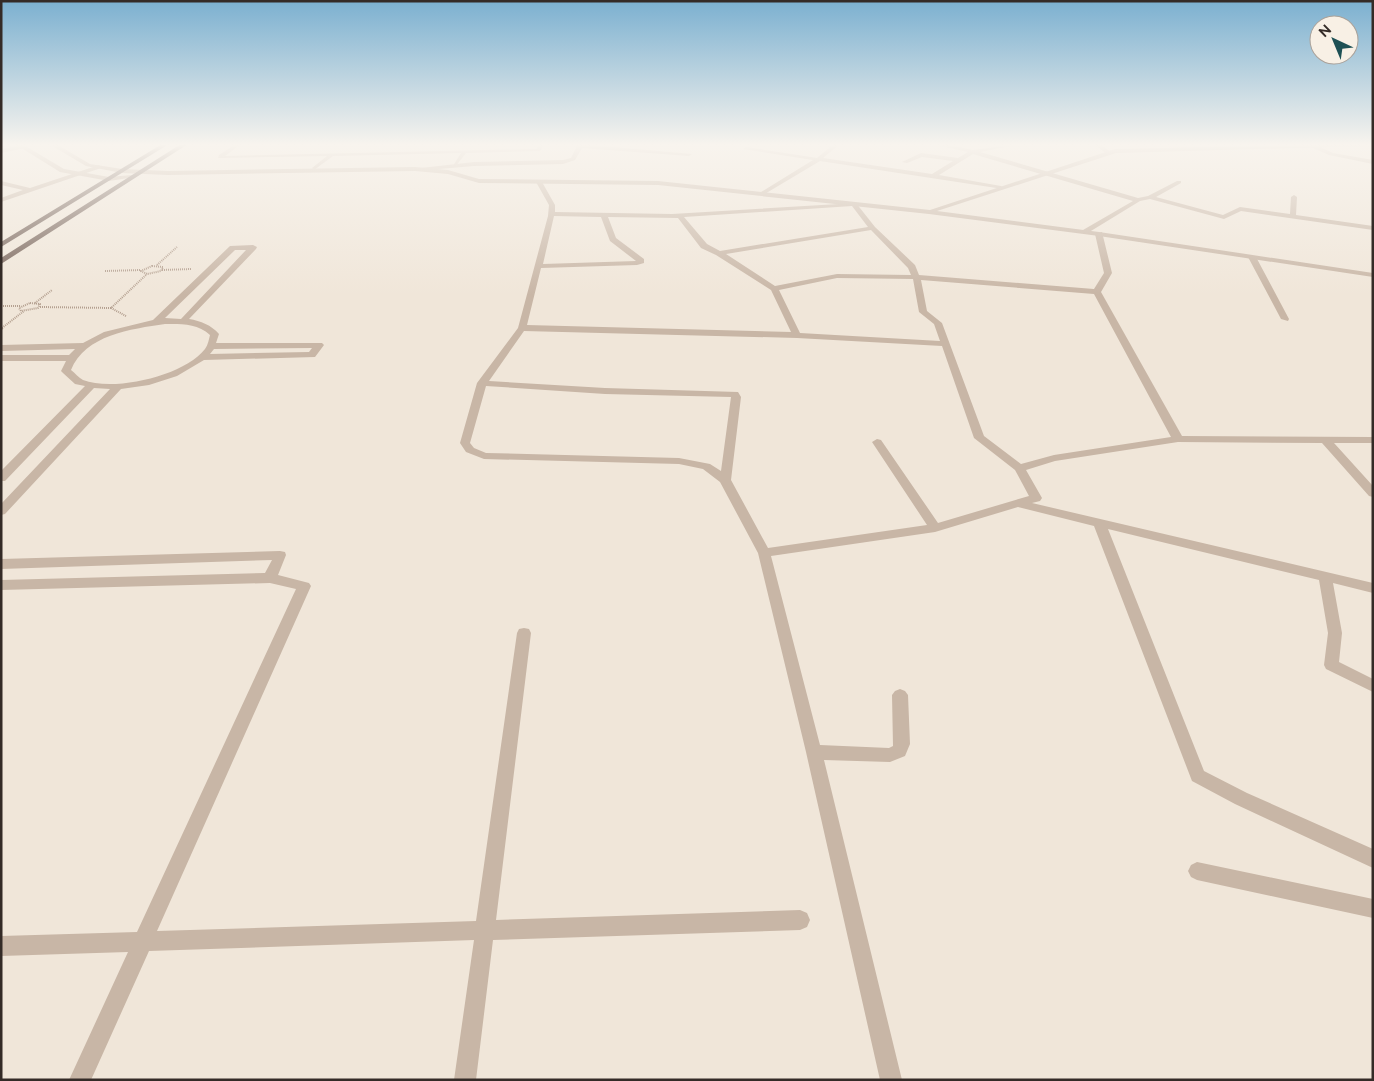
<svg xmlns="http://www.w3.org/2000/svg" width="1374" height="1081" font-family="Raleway,sans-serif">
  <rect width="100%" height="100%" fill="#f0e6d9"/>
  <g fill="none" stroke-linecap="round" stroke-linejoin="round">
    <path stroke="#b4a090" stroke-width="2" stroke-dasharray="1 1" stroke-linecap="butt" d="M157 265 177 247
      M152 266 163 267 161 271 147 274 141 271Z
      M162 270 191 269
      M105 271 141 270
      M30 303 40 304 38 308 21 311 19 308Z
      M35 303 52 290
      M1 306H21
      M40 307 111 308
      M126 316 111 308 147 274
      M2 328 24 311"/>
    <path stroke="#b4a090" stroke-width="2.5" stroke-dasharray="2 2" stroke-linecap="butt" d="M1 329 3 327"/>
    <path fill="#c8b6a6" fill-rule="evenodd" d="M236 144H241L225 156 537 149 539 144H543L541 150 539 151 466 153 455 167 453 166 461 153 333 156 314 170 312 168 327 156 218 158 219 155Z"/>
    <path fill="#c8b6a6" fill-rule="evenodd" d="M578 144 692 154 689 156 582 148 575 160 563 164 474 166 415 171 412 169 474 162 563 160 571 158Z
      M834 144H840L823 158 932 174 953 161 922 157 907 163 902 162 921 153 958 158 968 152 933 144H944L973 150 1019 144 980 152 1138 198 1148 196 1177 181H1181V183L1156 197 1223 215 1240 207 1290 214 1291 197 1294 195 1297 197 1296 215 1373 226V230L1241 211 1224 219 1150 199 1140 201 1086 234H1083V230L1133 201 973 154 939 175 1001 186 1004 188 1003 189 820 161 763 195 761 194V192L813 160 743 149 746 147 817 158Z
      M1094 144H1100L1112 153 1107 154Z
      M1313 144 1333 153 1373 160V164L1329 155 1311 147Z
      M23 145 25 148 1 153V149Z
      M99 165 101 168 1 202V198L23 190 1 185V181L30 188Z
      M539 180 542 182 555 205V212L672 214 856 203 875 227 915 265 919 275 1094 289 1104 273 1095 234 1102 232 1112 273 1101 292 1182 436 1373 437V443H1334L1373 486V497L1369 496 1322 443 1178 442 1055 461 1026 470 1042 498 1040 501 1032 503 1373 583V593L1333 583 1342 633 1339 662 1373 679V692L1326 669 1324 665 1328 633 1319 580 1108 529 1204 771 1247 793 1373 849V868L1235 804 1192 781 1094 526 1018 507 935 532 771 556 820 745 889 748 893 746 892 695 895 691 900 689 905 691 908 695 910 744 905 756 890 762 824 760 902 1080H880L806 752 758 553 720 482 703 469 679 464 484 459 466 452 460 443 477 383 518 328 548 216 549 205 536 182ZM852 206 868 227 720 251 707 244 684 217ZM554 216 601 217 610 241 636 261 543 264ZM608 217 678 218 701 248 716 255 771 290 791 332 527 325 541 268 637 265 644 263V259L616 238ZM871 230 908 268 911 275 837 274 775 286 726 254ZM837 278 913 279 919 312 934 324 940 341 800 333 779 290ZM921 280 1094 294 1171 437 1054 455 1021 464 984 436 942 323 927 311ZM524 331 797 338 942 346 974 438 1015 470 1029 496 938 523 881 440 877 439 872 442 927 525 768 548 731 480 741 397 738 392 605 388 489 381ZM486 386 605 394 731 397 721 471 710 464 679 458 486 453 474 448 470 443Z
      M253 245 257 247 256 249 189 319C201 321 211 325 219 334L216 343H322L324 345 315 357 204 360 177 376 149 385 121 389 5 514 1 515V504L110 389 94 388 5 481H1V471L85 386 75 384 63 373 61 371 66 361H1V355H69L75 349 1 351V345L83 343 104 332 153 320 230 246ZM235 250H246L181 319 165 318ZM165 324C181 324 197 323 210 335 209 339 208 345 205 349 184 376 114 392 83 380 79 378 75 373 71 370 85 335 131 329 165 324ZM312 348 309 352 210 354 214 349Z
      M1249 255 1256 257 1289 319 1288 321 1281 319 1248 257Z
      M280 551 285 552 286 555 278 575 309 583 311 586 157 931 476 921 517 633 519 629 524 628 529 629 531 633 496 920 800 910 807 913 810 920 807 927 800 930 493 940 476 1080H454L474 940 149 951 91 1080H69L128 952 1 956V936L137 932 296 589 270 583 1 590V580L265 573 272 560 1 569V559Z
      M1197 862 1373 899V918L1197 880 1191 877 1188 871 1191 865Z"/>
    <path fill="#c8b6a6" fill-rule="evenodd" d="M15 144H22L64 169 109 177 132 175 135 177 109 181 60 172Z
      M49 144H56L90 164 122 169 168 171 415 167 448 170 479 179 658 181 930 210 1115 149 1366 144 1363 146 1116 153 937 211 1099 232 1373 273V277L1099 236 929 214 658 185 479 183 448 174 415 171 168 175 122 173 86 166Z"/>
    <path fill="#766258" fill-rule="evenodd" d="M162 144H169L1 247V242Z
      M181 144H188L1 264V258Z"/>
  </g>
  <linearGradient id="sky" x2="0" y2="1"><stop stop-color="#7bb0d0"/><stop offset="0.49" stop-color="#f8f4ee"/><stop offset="1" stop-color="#f8f4ee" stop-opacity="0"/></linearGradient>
  <rect width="1374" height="295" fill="url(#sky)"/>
  <rect width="1374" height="1081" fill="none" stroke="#342b27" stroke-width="5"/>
  <g transform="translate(1334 40) rotate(316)"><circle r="24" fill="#f8f0e5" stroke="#aaa199"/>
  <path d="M0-4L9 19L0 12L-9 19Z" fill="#1e5054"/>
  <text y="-8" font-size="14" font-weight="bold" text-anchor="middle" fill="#342b27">N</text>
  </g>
</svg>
